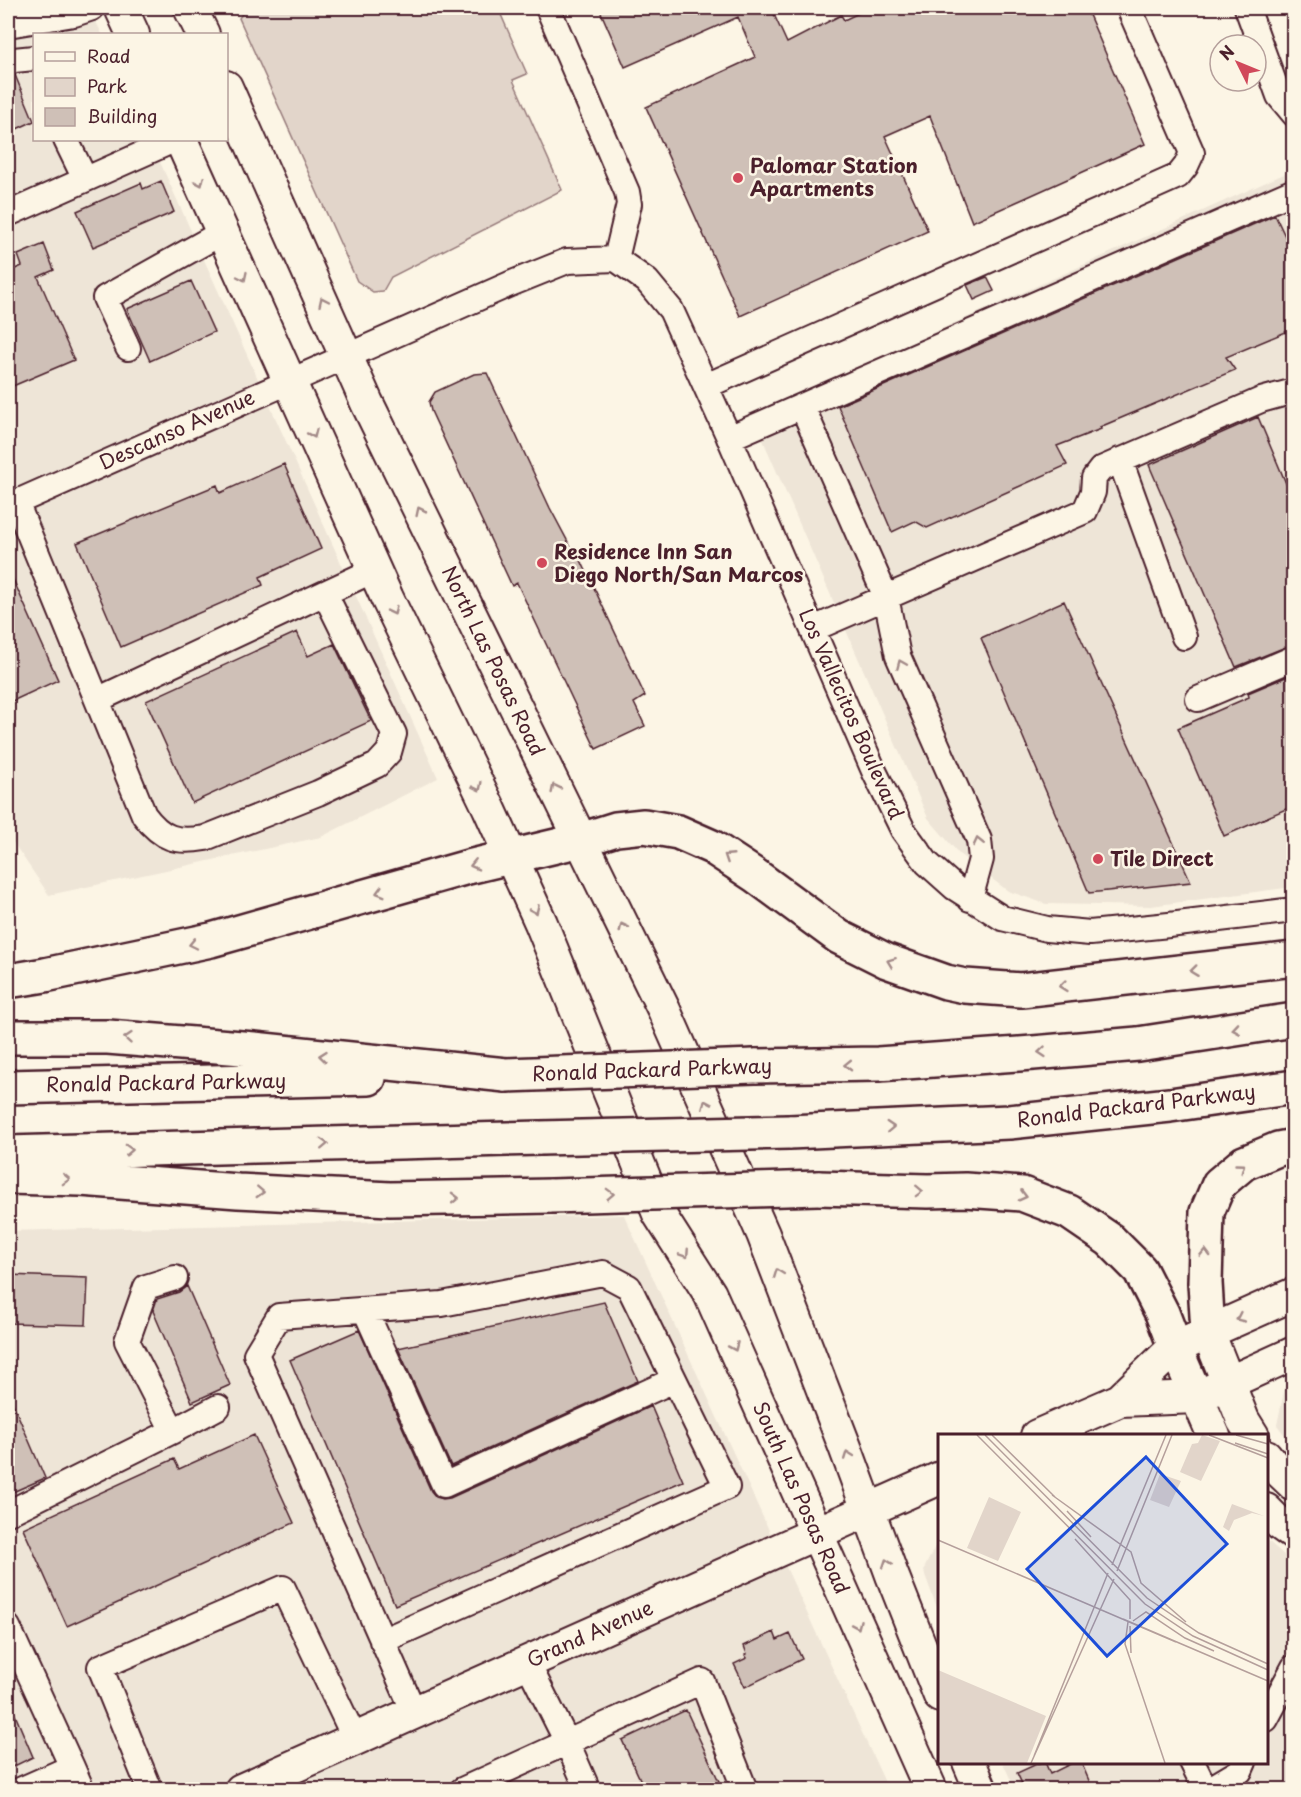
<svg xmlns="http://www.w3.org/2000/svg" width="1301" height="1797" font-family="'Playpen Sans',sans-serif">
  <rect width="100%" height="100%" fill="#fcf5e5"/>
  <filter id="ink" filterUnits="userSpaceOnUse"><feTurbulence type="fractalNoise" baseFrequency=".0167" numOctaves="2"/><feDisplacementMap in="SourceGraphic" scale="12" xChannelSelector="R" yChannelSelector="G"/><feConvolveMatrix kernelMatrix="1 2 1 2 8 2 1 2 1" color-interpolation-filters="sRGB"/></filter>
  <g filter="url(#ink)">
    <path fill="#eee5d7" d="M8 8H89L102 34H34V140H150L438 778 321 837 49 895 8 835Z
      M1293 170V887L1151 906 1046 904 1008 891 959 854 928 818 752 415Z
      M624 1215 888 1789H8V1231Z
      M1293 1383V1446L1277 1425 1285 1387Z
      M939 1538V1613L925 1575 924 1569Z
      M1267 1540 1293 1563V1789H1015L1003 1763 1266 1762Z"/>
    <path fill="#e2d5ca" stroke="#967a7a" stroke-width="1.5" d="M246 8H498L527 74 513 80 562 190 391 277 383 291 373 292 357 281 239 18Z"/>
    <path fill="#cfc0b7" stroke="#4a1f2b" stroke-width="1.5" d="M599 8H771L787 43 841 15 844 20 869 8H1086L1145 144 972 222 930 116 885 136 928 231 740 316 646 107 755 57 738 17 625 67Z
      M15 75 34 121 8 133V77Z
      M161 181 174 212 93 247 77 211 141 183 143 189Z
      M1275 215 1293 253V329L1226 357 1235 370 1100 427 1101 429 1057 446 1067 465 927 528 915 521 892 532 838 406Z
      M44 244 54 270 38 277 74 360 8 388V272L22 266 18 255Z
      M987 277 994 291 974 300 967 285Z
      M191 281 214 332 150 361 127 309Z
      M487 373 550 508 575 555 578 554 645 696 634 703 645 726 596 749 517 583 512 586 431 411 429 402 435 392 474 374Z
      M1258 417 1293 500V644L1236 667 1149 465Z
      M284 464 321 549 260 577 263 585 121 647 77 543 217 485 220 493Z
      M8 568 58 680 8 703Z
      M1064 601 1191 882 1089 893 981 638Z
      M297 632 308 656 334 644 371 721 192 803 146 701Z
      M1293 674V806L1224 836 1178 728 1249 697 1248 693Z
      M8 1275 88 1278 86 1325 8 1323Z
      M187 1286 230 1385 192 1402 153 1311 157 1299 179 1292Z
      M604 1302 638 1381 451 1466 398 1348Z
      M359 1330 431 1491 436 1497 443 1499 450 1498 651 1406 683 1481 395 1605 290 1360Z
      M8 1392 45 1478 8 1494Z
      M254 1435 294 1523 67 1626 23 1528 174 1459 179 1469Z
      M774 1632 777 1640 790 1634 802 1659 745 1687 734 1664 747 1658 745 1655 747 1654 744 1646Z
      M8 1698 33 1757 8 1769Z
      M686 1710 723 1790H645L622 1740Z
      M1041 1762H1045L1050 1774 1074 1762H1081L1093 1790H1016L1023 1786 1017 1773Z"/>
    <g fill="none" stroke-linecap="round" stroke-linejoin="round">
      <defs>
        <path id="minor" d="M548 8 627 192 629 204 616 259
          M1247 8 1279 96 1294 114
          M8 25 74 14 92 8
          M8 63 14 60 34 58
          M66 140 85 179
          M8 214 174 140
          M128 348 105 298 223 232
          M706 386 1178 176 1186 166 1192 153 1129 8
          M802 406 886 597 898 656 979 840 981 859 970 899
          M729 438 1294 191
          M1120 460 1184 637
          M16 502 97 700 374 570
          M8 506 510 284 567 261 616 259 647 281 671 310 732 444 874 771 903 830 927 863 955 888 1002 918 1047 929 1090 933 1169 925 1294 910
          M813 629 1085 511 1093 492 1094 478 1101 469 1261 400 1294 391
          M1198 699 1294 658
          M97 700 144 815C162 839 176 843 205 838L318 793 377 765 389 752 394 734 325 594
          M365 1310 444 1485 674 1380
          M173 1431 218 1407
          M8 1513 173 1431 127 1341 146 1287 175 1278
          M8 1627 72 1767
          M382 1641 727 1487 629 1287 603 1273 442 1304 279 1316 256 1354 414 1712
          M527 1662 567 1742 588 1790
          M1266 1719 1294 1667
          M1192 1762 1206 1790
          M20 1790 72 1767 82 1790
          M150 1790 100 1667 283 1588 355 1739
          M462 1790 702 1681 745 1790
          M1208 1790 1240 1771 1244 1762"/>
        <path id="major" d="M121 8 133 34
          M190 8 203 34
          M226 87 367 403 664 1010 763 1234 845 1447 892 1575 940 1696
          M181 140 387 598 489 808 541 923 659 1214 710 1294 931 1790
          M1208 1332 1243 1420 1253 1436
          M1175 1347 1214 1436
          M1120 1400 1197 1397 1294 1353
          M1037 1436 1120 1400 1175 1347 1294 1294
          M1266 1456 1273 1465 1294 1485
          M1266 1510 1280 1524 1294 1534
          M969 1762 981 1790
          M241 1790 940 1478"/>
        <path id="highway" d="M8 981 45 975 211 940 468 867 581 840 616 829 644 826 678 832 712 847 756 876 839 937 887 961 946 982 965 986 1021 990 1294 959
          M8 1037H108L254 1049 506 1075
          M755 1066 878 1064 1033 1053 1138 1044 1294 1020
          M8 1087 369 1078
          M789 1132 1009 1122 1170 1105 1294 1087
          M8 1153 540 1138
          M8 1177 81 1179 238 1191 390 1199 551 1196
          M818 1188 928 1191 965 1190 1022 1194 1069 1212 1110 1240 1140 1270 1162 1313 1175 1347
          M1208 1332 1205 1283 1207 1212 1219 1184 1244 1163 1278 1149 1294 1146"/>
      </defs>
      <use href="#minor" stroke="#4a1f2b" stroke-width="28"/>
      <use href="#major" stroke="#4a1f2b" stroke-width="36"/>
      <use href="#highway" stroke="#4a1f2b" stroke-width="38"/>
      <use href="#minor" stroke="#fcf5e5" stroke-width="24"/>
      <use href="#major" stroke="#fcf5e5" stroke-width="32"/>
      <use href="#highway" stroke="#fcf5e5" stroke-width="33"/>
      <defs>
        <path id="highway-bridge" d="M506 1075 755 1066
          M540 1138 789 1132
          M551 1196 818 1188"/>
      </defs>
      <use href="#highway-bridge" stroke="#4a1f2b" stroke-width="38" stroke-linecap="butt"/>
      <use href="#highway-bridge" stroke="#fcf5e5" stroke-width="33"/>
    </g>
    <defs><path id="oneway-chevron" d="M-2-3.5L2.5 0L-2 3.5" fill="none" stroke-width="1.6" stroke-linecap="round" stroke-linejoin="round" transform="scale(1.5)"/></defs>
    <g stroke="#a38a88">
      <use href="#oneway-chevron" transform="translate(200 182) rotate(66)"/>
      <use href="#oneway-chevron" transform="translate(243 277) rotate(65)"/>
      <use href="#oneway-chevron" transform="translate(323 301) rotate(-115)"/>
      <use href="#oneway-chevron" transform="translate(313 434) rotate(66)"/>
      <use href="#oneway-chevron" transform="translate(420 511) rotate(-116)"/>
      <use href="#oneway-chevron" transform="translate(393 611) rotate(64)"/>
      <use href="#oneway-chevron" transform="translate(901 664) rotate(-113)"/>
      <use href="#oneway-chevron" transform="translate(478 787) rotate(64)"/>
      <use href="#oneway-chevron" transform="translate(555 788) rotate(-116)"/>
      <use href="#oneway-chevron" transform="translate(978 842) rotate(-103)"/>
      <use href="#oneway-chevron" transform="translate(728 857) rotate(-147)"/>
      <use href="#oneway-chevron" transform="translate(474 865) rotate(167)"/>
      <use href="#oneway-chevron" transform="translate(380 892) rotate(164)"/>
      <use href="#oneway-chevron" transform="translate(535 910) rotate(66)"/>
      <use href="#oneway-chevron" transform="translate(623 927) rotate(-116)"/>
      <use href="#oneway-chevron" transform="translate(193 944) rotate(168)"/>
      <use href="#oneway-chevron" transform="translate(891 962) rotate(-159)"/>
      <use href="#oneway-chevron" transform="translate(1194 971) rotate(173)"/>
      <use href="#oneway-chevron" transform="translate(1063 986) rotate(174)"/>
      <use href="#oneway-chevron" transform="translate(1236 1029) rotate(171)"/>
      <use href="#oneway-chevron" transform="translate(128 1038) rotate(-175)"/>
      <use href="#oneway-chevron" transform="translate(1042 1052) rotate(175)"/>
      <use href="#oneway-chevron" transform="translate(323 1056) rotate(-174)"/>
      <use href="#oneway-chevron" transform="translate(848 1065) rotate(179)"/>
      <use href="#oneway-chevron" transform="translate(706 1104) rotate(-114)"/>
      <use href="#oneway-chevron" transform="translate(890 1127) rotate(-3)"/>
      <use href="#oneway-chevron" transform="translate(324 1144) rotate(-2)"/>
      <use href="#oneway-chevron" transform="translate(129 1150) rotate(-2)"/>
      <use href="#oneway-chevron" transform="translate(1241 1167) rotate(-36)"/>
      <use href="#oneway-chevron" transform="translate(66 1179) rotate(2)"/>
      <use href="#oneway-chevron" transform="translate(919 1191) rotate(2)"/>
      <use href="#oneway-chevron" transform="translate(260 1192) rotate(3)"/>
      <use href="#oneway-chevron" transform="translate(610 1194) rotate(-2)"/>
      <use href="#oneway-chevron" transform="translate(1023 1196) rotate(14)"/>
      <use href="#oneway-chevron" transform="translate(455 1198) rotate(-1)"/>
      <use href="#oneway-chevron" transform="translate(1205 1253) rotate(-89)"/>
      <use href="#oneway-chevron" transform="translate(685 1254) rotate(57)"/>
      <use href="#oneway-chevron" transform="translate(778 1273) rotate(-111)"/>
      <use href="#oneway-chevron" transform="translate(1240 1318) rotate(155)"/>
      <use href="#oneway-chevron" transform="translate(734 1347) rotate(66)"/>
      <use href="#oneway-chevron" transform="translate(848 1455) rotate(-110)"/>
      <use href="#oneway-chevron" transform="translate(887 1563) rotate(-109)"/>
      <use href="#oneway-chevron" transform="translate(857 1625) rotate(66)"/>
    </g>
  </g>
  <g fill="#d1495b" stroke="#fcf5e5" stroke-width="2">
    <circle cx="738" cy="178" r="6"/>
    <circle cx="542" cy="563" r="6"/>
    <circle cx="1098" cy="859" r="6"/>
  </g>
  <g text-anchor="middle" stroke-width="5" stroke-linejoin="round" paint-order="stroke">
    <g font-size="20" font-weight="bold" fill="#4a1f2b" stroke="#fcf5e5" text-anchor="start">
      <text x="750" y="173">Palomar Station<tspan x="750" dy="23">Apartments</tspan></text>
      <text x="554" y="559">Residence Inn San<tspan x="554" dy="23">Diego North/San Marcos</tspan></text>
      <text x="1110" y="866">Tile Direct</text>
    </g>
    <g font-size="20" fill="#4a1f2b" stroke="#fcf5e5">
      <text transform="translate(177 430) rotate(-24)" y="7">Descanso Avenue</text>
      <text transform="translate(493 661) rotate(64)" y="7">North Las Posas Road</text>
      <text transform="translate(851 714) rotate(66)" y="7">Los Vallecitos Boulevard</text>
      <text transform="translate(652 1070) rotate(-2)" y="7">Ronald Packard Parkway</text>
      <text transform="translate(166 1083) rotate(-1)" y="7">Ronald Packard Parkway</text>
      <text transform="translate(1136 1106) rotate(-7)" y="7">Ronald Packard Parkway</text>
      <text transform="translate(801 1498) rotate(66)" y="7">South Las Posas Road</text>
      <text transform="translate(590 1634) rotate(-24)" y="7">Grand Avenue</text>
    </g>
  </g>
  <g transform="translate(938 1434)">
    <rect width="330" height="330" fill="#fcf5e5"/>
    <path d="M264 1 282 7 263 47 242 38 254 10 260 9ZM222 40 243 47 231 73 212 66ZM51 63 83 78 60 127 29 114ZM294 70 326 82 314 79 296 86 291 97 285 93ZM0 236 108 282 89 329H0Z" fill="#e2d5ca"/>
    <path fill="none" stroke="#b59f9b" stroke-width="1.5" d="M39 1 207 170 255 202 330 236M47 1 209 164 261 199 330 230M54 1 117 63M271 1 330 24M298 1 330 10M297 9 330 20M114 61 193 118 203 149 248 188M129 77 153 103M137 105 192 166V185M0 106 238 208M174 131 228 1M179 137 234 1M185 185 330 247M195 187 208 178 247 204 276 217M190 188 187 210 227 329M192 192 193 219M96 322 170 139M93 329 176 145"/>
    <path fill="#1d4ed8" fill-opacity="0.15" stroke="#1d4ed8" stroke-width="3" d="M208 23 289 110 169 222 89 135Z"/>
    <rect width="330" height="330" fill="none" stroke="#4a1f2b" stroke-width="3"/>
  </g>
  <rect width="1301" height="1797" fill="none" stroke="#fcf5e5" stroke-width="30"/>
  <rect x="15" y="15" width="1271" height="1767" fill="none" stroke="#4a1f2b" stroke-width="2" filter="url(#ink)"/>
  <rect x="33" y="33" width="195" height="108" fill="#fcf5e5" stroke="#b59f9b" stroke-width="1.5"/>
  <rect x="45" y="52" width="30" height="9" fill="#fcf5e5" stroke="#b59f9b" stroke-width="1.5"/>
  <text x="87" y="63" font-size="18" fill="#4a1f2b">Road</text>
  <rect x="45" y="78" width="30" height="18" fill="#e2d5ca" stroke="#b59f9b" stroke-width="1.5"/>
  <text x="87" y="93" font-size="18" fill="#4a1f2b">Park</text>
  <rect x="45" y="108" width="30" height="18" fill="#cfc0b7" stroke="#b59f9b" stroke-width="1.5"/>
  <text x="87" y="123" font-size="18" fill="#4a1f2b">Building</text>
  <g transform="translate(1238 63) rotate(313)"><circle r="28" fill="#fcf5e5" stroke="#b59f9b" stroke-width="1.5"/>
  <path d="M0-4.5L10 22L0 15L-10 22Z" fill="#d1495b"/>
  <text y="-9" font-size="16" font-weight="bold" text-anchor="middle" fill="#4a1f2b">N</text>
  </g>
</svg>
